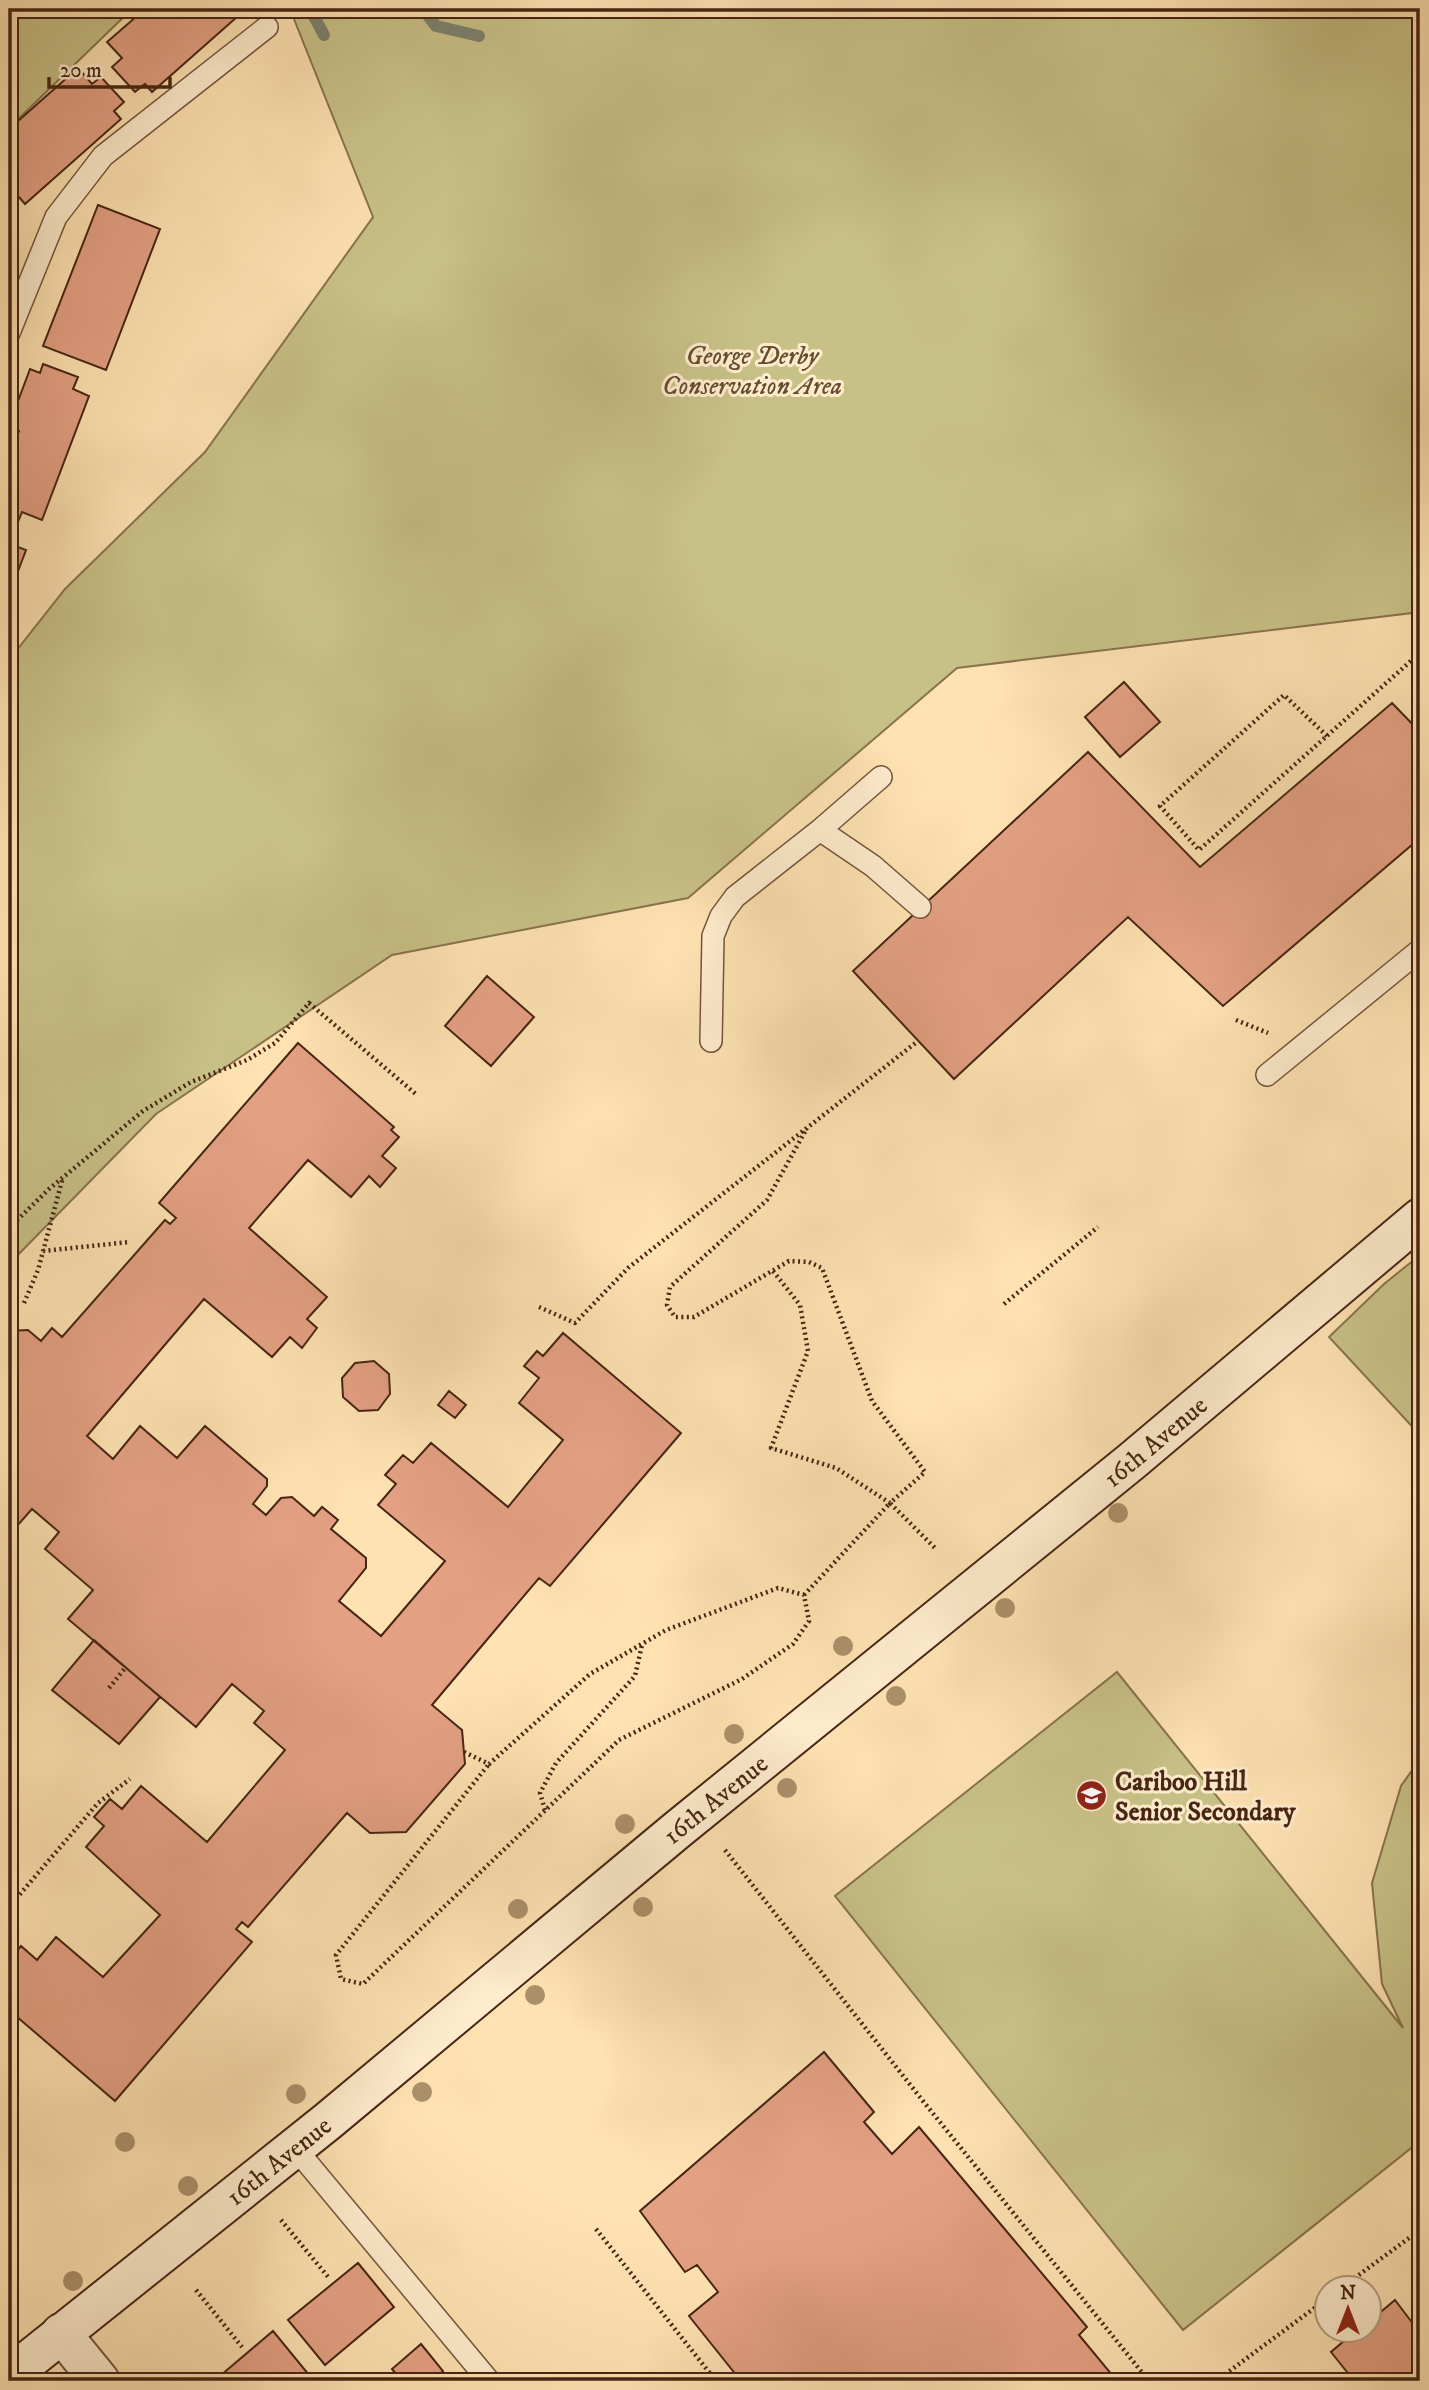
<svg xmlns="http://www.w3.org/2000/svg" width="1429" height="2390" font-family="'IM FELL DW Pica',serif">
  <rect width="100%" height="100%" fill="#fee2b2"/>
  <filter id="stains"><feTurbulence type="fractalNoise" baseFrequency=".00286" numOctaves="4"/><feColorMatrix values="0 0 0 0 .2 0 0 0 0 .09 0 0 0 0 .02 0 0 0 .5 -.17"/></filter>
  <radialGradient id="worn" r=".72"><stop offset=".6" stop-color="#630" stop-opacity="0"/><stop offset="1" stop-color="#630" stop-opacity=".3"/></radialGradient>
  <path fill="#c8c187" stroke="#88734d" stroke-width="2" d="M9 9H132L9 128Z
    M290 9H1420V612L957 668 688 898 392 955 156 1114 9 1264V660L65 589 205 452 373 217Z
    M1420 1255V1435L1329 1337 1384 1284Z
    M1117 1672 1403 2028 1382 1984 1372 1883 1401 1786 1420 1759V2141L1183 2330 835 1896Z"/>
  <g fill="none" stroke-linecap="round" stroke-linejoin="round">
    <path stroke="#7c816f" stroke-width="12" d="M310 9 324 35
      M423 9 436 26 479 36"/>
  </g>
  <path fill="#e3a083" stroke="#472513" stroke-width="2" d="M145 9H246L152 92 145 84 135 92 112 67 122 58 107 42Z
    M78 68 92 84 101 77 124 102 114 111 121 119 25 204 18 196 9 204V129Z
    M98 205 160 229 106 370 43 346Z
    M43 364 78 377 73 389 89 396 42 520 22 512 18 522 9 518V442L14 444 19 431 9 425 30 369 40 373Z
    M9 528 15 531 10 544 26 550 9 595Z
    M1124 682 1160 722 1120 757 1085 717Z
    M1392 703 1420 732V838L1223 1006 1128 917 954 1079 853 971 1088 752 1200 867Z
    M487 976 534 1017 491 1066 445 1026Z
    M298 1043 394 1127 391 1130 399 1137 382 1156 396 1168 380 1187 369 1176 351 1197 308 1160 249 1228 327 1297 307 1319 317 1328 302 1348 290 1337 272 1357 204 1299 87 1436 113 1459 140 1426 177 1458 205 1426 267 1479V1486L253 1504 266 1515 281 1498 292 1497 314 1516 322 1507 338 1520 331 1529 366 1558V1568L339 1601 381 1636 445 1561 378 1505 396 1484 385 1475 403 1455 413 1463 431 1443 508 1507 563 1440 519 1403 539 1378 524 1366 537 1351 543 1356 563 1333 681 1433 550 1586 539 1578 432 1705 462 1730 465 1764 406 1832 370 1833 347 1813 248 1927 242 1922 236 1929 252 1942 115 2101 9 2010V1981L14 1975 9 1970V1960L21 1946 37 1960 56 1937 103 1977 160 1915 86 1847 104 1826 94 1817 110 1799 122 1809 141 1786 207 1842 285 1750 254 1723 264 1711 232 1684 196 1727 68 1619 93 1590 45 1549 59 1532 32 1509 9 1535V1331L28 1330 41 1341 52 1328 62 1337 165 1220 170 1224 176 1218 159 1203Z
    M374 1361 389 1374 390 1394 378 1410 359 1411 343 1397 342 1378 355 1363Z
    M449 1391 466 1405 455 1418 438 1405Z
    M94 1640 160 1697 119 1744 52 1690Z
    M824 2052 874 2112 864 2122 892 2154 919 2127 1087 2327 1079 2335 1113 2376 1107 2381H741L689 2316 718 2292 697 2265 685 2272 640 2211Z
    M358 2263 394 2307 325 2365 288 2320Z
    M1395 2300 1414 2325 1420 2321V2381H1336L1347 2372 1331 2352 1357 2330H1370V2321Z
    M273 2331 314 2381H214Z
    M421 2344 443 2371 431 2381H402L392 2369Z"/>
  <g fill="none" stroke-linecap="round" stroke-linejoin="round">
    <defs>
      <path id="lane" d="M9 333 56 217 103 156 267 27
        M820 830 873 866 920 907
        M711 1041 713 936 721 916 735 897 820 830 881 777
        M1267 1075 1420 950
        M295 2148 489 2381"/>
      <path id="street" d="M61 2333 100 2381"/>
      <g id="secondary">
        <path id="s1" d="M9 2376 328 2121 677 1830 1132 1461 1420 1218"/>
      </g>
    </defs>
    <use href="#lane" stroke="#75543b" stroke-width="24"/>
    <use href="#street" stroke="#75543b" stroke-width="42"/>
    <use href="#secondary" stroke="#472513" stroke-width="42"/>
    <path stroke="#472513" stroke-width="4.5" stroke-dasharray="2 3.5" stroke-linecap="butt" d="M1327 736 1284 695 1160 806 1199 850 1412 660 1420 668
      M1236 1020 1268 1033
      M9 1228 49 1189 143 1111 191 1082 247 1060 275 1043 309 1003 417 1095
      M43 1251 129 1242
      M773 1271 800 1305 808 1351 771 1448 836 1468 890 1503 925 1472 872 1401 822 1268 809 1262 789 1261 694 1317H675L667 1305 670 1287 767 1200 807 1128
      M24 1303 38 1270 63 1177
      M1004 1304 1098 1227
      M539 1307 575 1323 628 1268 918 1041
      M804 1595 890 1503 936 1549
      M109 1688 126 1667
      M464 1752 489 1764 590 1674 666 1630 778 1588 804 1595 809 1621 793 1644 742 1679 619 1740 363 1984 341 1979 336 1955 489 1764
      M545 1810 540 1793 556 1763 635 1676 642 1645
      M725 1850 923 2101 1149 2381
      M9 1907 98 1803 130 1779
      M281 2220 329 2278
      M596 2229 716 2381
      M1341 2288 1420 2230
      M196 2290 242 2347
      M1216 2381 1328 2298"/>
    <use href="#lane" stroke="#feeccd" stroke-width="21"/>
    <use href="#street" stroke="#feeccd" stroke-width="38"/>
    <use href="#secondary" stroke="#feeccd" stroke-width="38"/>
  </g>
  <g fill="#ab906a">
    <circle cx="1118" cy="1513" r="10"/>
    <circle cx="1005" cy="1608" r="10"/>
    <circle cx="843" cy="1646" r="10"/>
    <circle cx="896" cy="1696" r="10"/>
    <circle cx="734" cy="1734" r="10"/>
    <circle cx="787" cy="1788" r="10"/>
    <circle cx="625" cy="1824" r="10"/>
    <circle cx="643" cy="1907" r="10"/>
    <circle cx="518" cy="1909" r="10"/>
    <circle cx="535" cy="1995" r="10"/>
    <circle cx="422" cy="2092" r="10"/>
    <circle cx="296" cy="2094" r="10"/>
    <circle cx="125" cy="2142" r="10"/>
    <circle cx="188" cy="2186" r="10"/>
    <circle cx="73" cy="2281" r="10"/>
  </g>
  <defs>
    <symbol id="school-disc" viewBox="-11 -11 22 22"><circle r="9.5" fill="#8f2418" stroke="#feeccd"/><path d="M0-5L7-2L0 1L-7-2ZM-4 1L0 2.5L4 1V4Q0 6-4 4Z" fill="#fff"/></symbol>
  </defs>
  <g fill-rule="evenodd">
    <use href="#school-disc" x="1074" y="1778" width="35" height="35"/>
  </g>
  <g text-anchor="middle" stroke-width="6" stroke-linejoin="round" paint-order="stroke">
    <g font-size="26" font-style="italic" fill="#674c30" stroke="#feeccd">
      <text x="752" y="364">George Derby<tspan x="752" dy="30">Conservation Area</tspan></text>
    </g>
    <g font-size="26" fill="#472513" stroke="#feeccd">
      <text dy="9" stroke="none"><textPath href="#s1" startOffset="1479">16th Avenue</textPath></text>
      <text dy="9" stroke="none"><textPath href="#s1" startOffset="912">16th Avenue</textPath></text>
      <text dy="9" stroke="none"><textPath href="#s1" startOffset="345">16th Avenue</textPath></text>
    </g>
    <g font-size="26" font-weight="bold" fill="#472513" stroke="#feeccd" text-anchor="start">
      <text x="1115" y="1790">Cariboo Hill<tspan x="1115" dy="30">Senior Secondary</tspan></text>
    </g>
  </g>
  <rect width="1429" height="2390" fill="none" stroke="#fee2b2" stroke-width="35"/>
  <rect x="10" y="10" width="1408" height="2369" fill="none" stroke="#472513" stroke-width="3.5"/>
  <rect x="18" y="18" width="1394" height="2355" fill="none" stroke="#472513" stroke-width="2"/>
  <g transform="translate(1348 2309)"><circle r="33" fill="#feeccd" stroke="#b59c83" stroke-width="2"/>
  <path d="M0-5L12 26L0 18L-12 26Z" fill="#8f2418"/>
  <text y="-10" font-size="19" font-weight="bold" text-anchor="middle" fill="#472513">N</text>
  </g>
  <path d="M49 77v10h121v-10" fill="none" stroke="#472513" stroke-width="3.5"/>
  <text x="60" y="77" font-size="21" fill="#472513" stroke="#feeccd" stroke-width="5" paint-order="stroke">20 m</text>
  <rect width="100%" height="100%" filter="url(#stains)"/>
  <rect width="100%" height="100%" fill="url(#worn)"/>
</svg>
